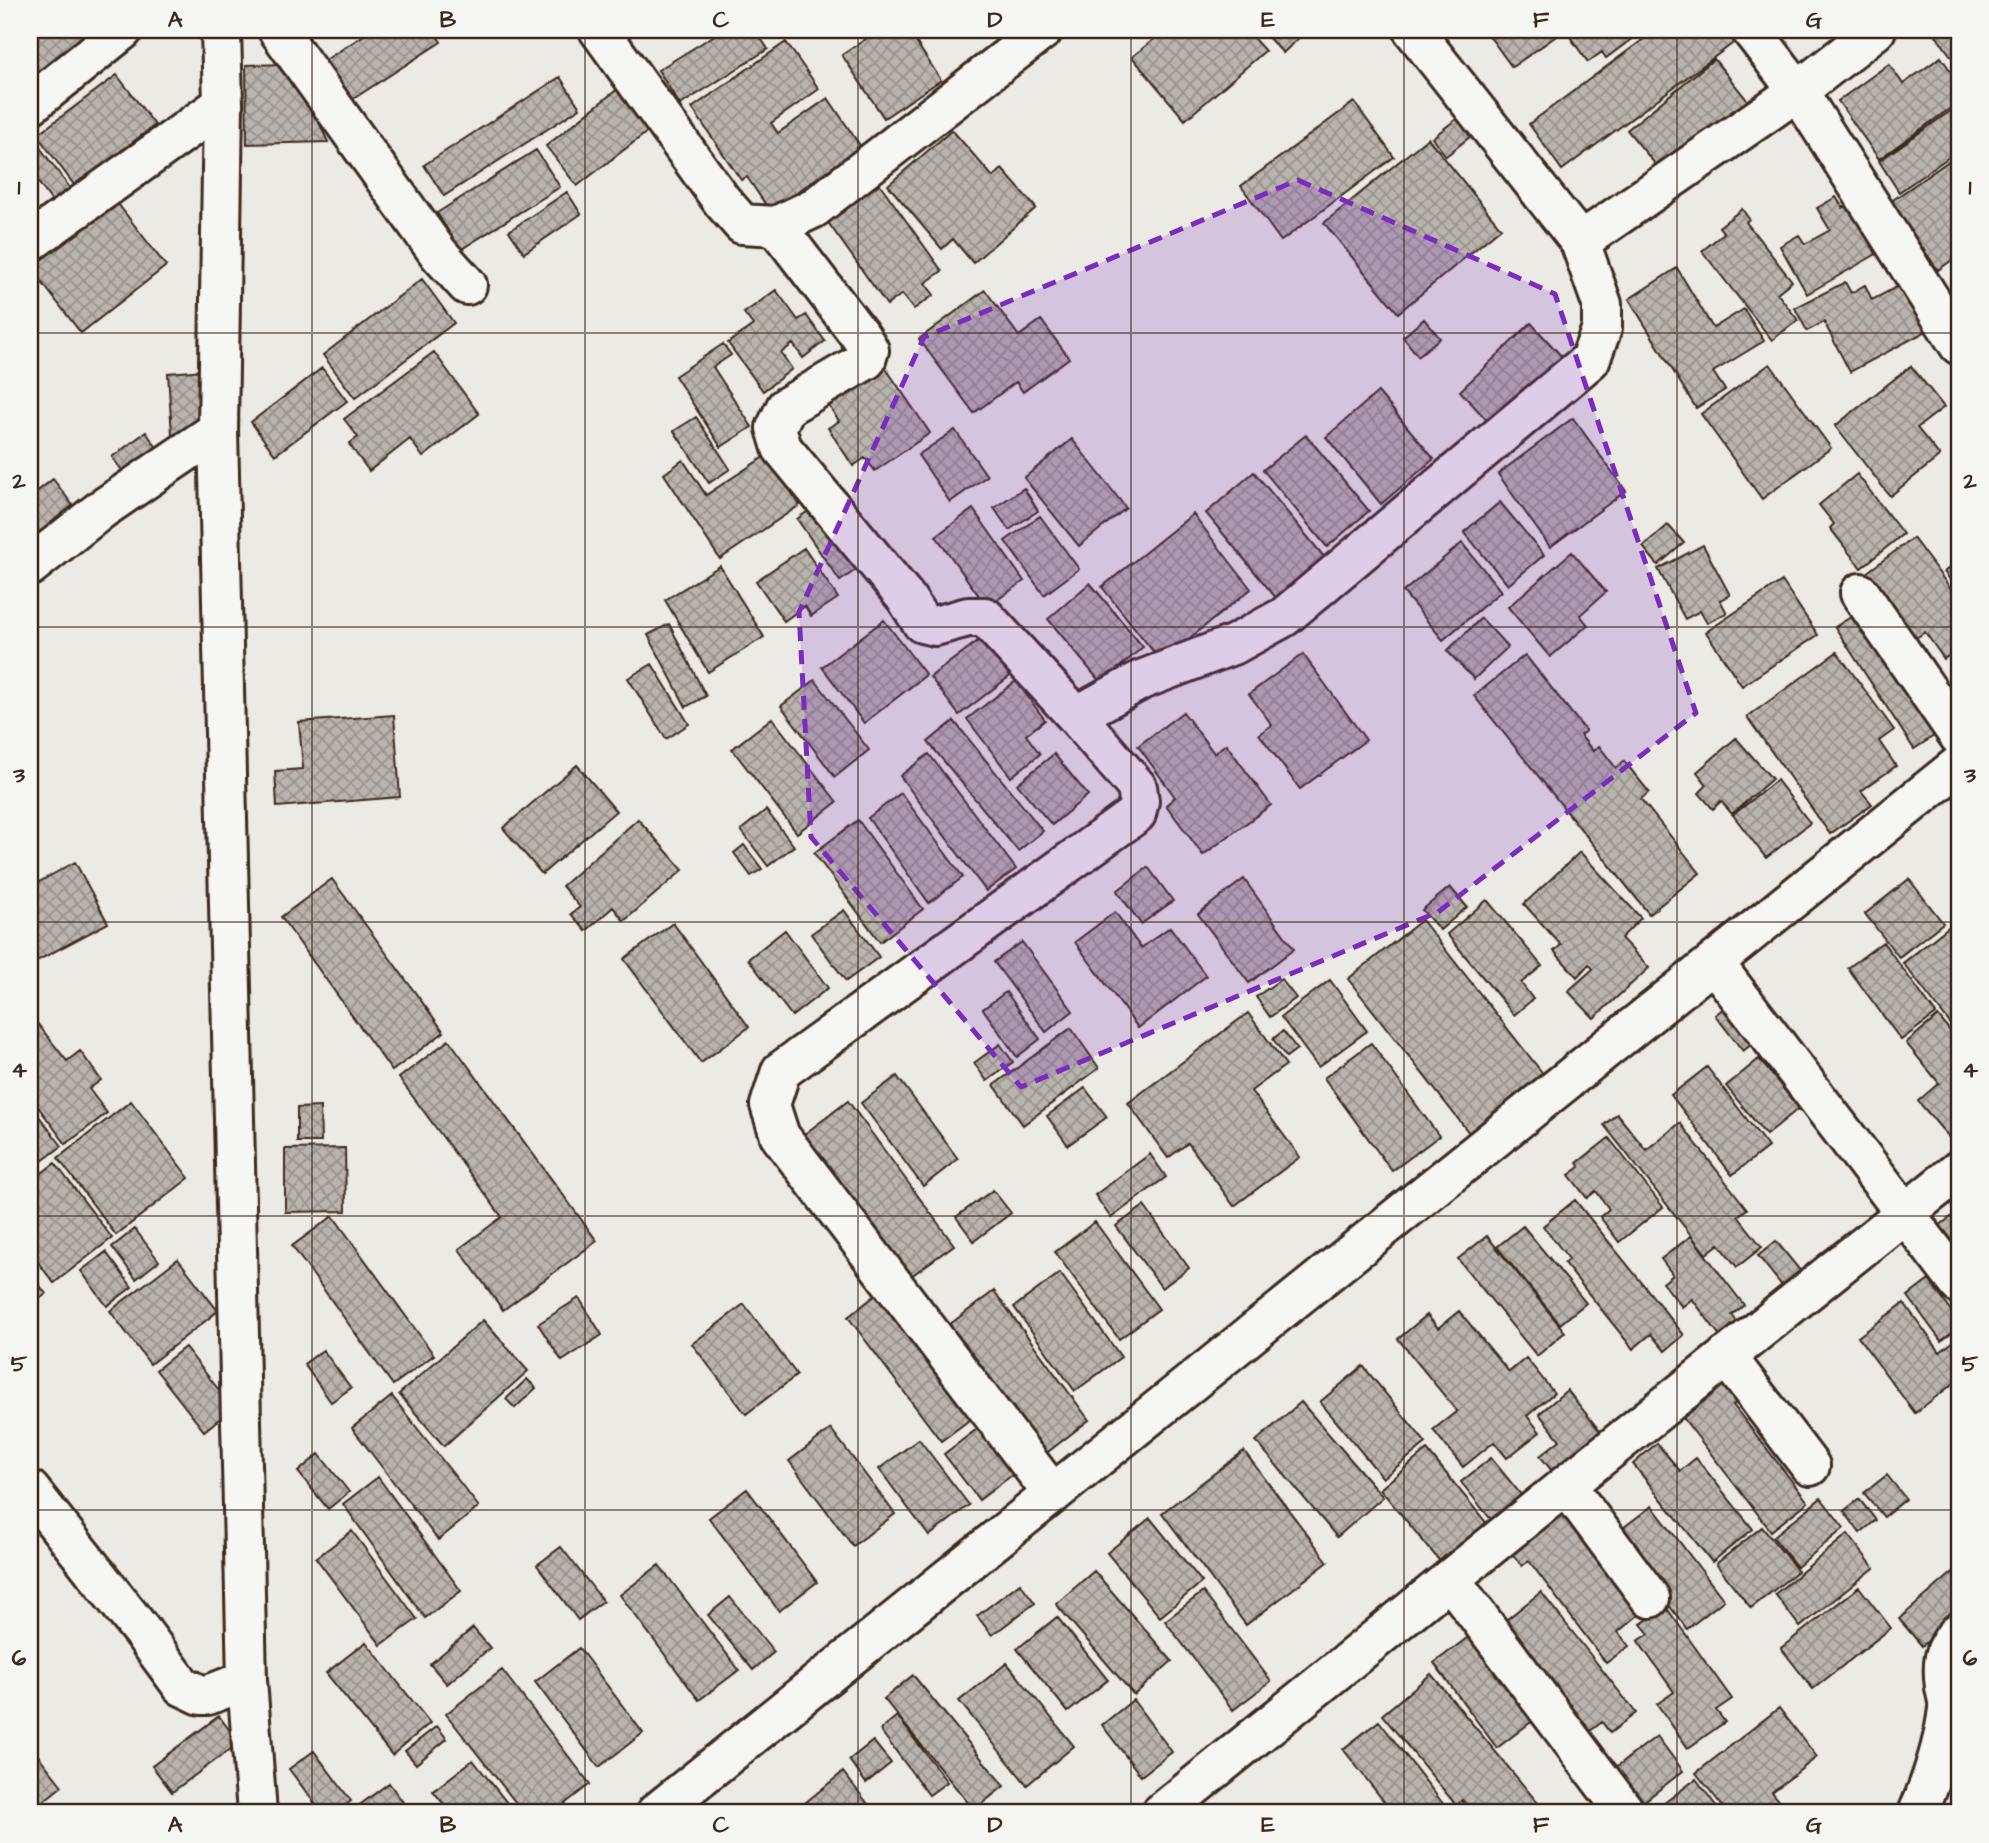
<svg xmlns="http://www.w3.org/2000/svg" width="1989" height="1843" font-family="'Architects Daughter',sans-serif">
  <defs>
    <pattern id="building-cross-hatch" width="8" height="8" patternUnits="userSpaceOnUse" patternTransform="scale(1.75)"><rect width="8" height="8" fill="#bab4ae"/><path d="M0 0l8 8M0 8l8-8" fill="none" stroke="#98938d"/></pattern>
  </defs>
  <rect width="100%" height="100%" fill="#ebeae5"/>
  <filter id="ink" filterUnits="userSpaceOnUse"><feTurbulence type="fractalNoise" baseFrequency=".0143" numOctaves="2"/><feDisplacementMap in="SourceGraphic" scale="14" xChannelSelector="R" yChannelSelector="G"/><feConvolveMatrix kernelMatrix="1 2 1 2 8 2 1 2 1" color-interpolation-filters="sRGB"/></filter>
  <g filter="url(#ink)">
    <path fill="url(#building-cross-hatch)" stroke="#3b2a1e" stroke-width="2" d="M30 30H103L42 77 30 61Z
      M372 30H433L441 42 342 106 316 66Z
      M723 30H755L768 49 680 105 658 70Z
      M879 30H908L941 80 884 118 842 55Z
      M1144 30H1246L1265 51 1185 120 1132 57 1153 40Z
      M1261 30H1307L1283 53Z
      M1485 30H1644L1606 58 1602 52 1588 62 1565 30 1512 67Z
      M1656 30H1734L1740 38 1562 170 1529 124Z
      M1941 30H1959V67L1935 34Z
      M786 42 819 89 771 123 778 133 828 98 861 147 770 211 747 177 741 180 692 108Z
      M1941 57 1959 83V102L1879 159 1838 101 1889 64 1903 84Z
      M1714 59 1752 106 1665 176 1627 130Z
      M293 64 328 142 247 144 246 65Z
      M117 75 155 125 75 186 37 135Z
      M560 77 580 108 444 196 424 165Z
      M619 88 651 129 577 186 546 146Z
      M1354 102 1394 157 1281 241 1241 186Z
      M1959 105V150L1899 192 1879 161Z
      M1463 114 1477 131 1446 156 1432 138Z
      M952 130 993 177 1002 169 1036 208 973 263 953 239 942 249 888 185Z
      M33 138 72 191 54 204 30 171V140Z
      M1428 138 1501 228 1398 313 1324 223Z
      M536 150 560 187 460 250 437 213Z
      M1959 154V255L1938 270 1890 202Z
      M879 183 942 271 925 283 934 295 914 309 902 294 887 305 827 221Z
      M108 191 166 266 81 333 30 267V253Z
      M567 192 581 214 524 253 509 231Z
      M1836 197 1843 208 1859 199 1887 248 1807 294 1780 246 1799 235 1805 244 1830 230 1817 208Z
      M1742 209 1749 219 1746 222 1792 281 1777 293 1798 320 1772 340 1702 251 1724 233 1719 227Z
      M1677 268 1713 328 1744 309 1764 341 1713 372 1725 390 1696 408 1629 299Z
      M422 279 454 323 355 398 323 355Z
      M1910 280 1934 327 1850 372 1824 322 1807 331 1795 308 1845 282 1851 293 1865 285 1872 300Z
      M776 290 798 320 806 315 825 341 803 358 793 344 781 353 792 369 763 391 728 343 753 325 744 313Z
      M985 290 1019 336 1041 320 1069 358 1023 392 1016 382 974 413 919 339Z
      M1424 319 1440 338 1418 356 1403 337Z
      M1531 323 1565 360 1494 428 1460 391Z
      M723 344 731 355 713 367 752 427 721 447 675 376Z
      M434 352 479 414 423 457 410 439 369 471 349 444 358 437 344 419Z
      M1770 364 1831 448 1762 499 1701 414Z
      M1911 366 1944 407 1917 428 1940 456 1890 496 1835 426Z
      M885 367 930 433 875 471 865 458 853 466 828 428 839 421 829 406Z
      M322 368 347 401 275 455 251 422Z
      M205 370 210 432 172 435 168 373Z
      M1378 392 1434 459 1381 504 1326 437Z
      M696 417 730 469 709 483 674 431Z
      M1573 418 1626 491 1550 547 1498 474Z
      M955 430 987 476 950 502 918 455Z
      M146 432 164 458 130 481 112 457Z
      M1306 435 1369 511 1327 547 1263 470Z
      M1072 439 1126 508 1079 546 1024 478Z
      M767 455 800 505 720 559 664 474 683 460 706 495Z
      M1254 472 1325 558 1277 599 1206 513Z
      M1857 474 1903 534 1861 568 1830 528 1834 524 1819 505Z
      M53 479 83 519 30 560V497Z
      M1024 488 1038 511 1009 530 994 508Z
      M821 502 864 564 840 581 797 519Z
      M1500 502 1544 555 1508 585 1464 532Z
      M973 509 1024 581 987 607 936 536Z
      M1193 514 1251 589 1161 661 1102 587Z
      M1040 516 1079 569 1044 595 1005 541Z
      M1668 525 1684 543 1658 565 1643 547Z
      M1913 538 1959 600V648L1944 659 1925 632 1916 638 1894 609 1862 576Z
      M1462 543 1501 591 1443 640 1403 592Z
      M1703 545 1730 595 1720 600 1727 613 1707 623 1700 611 1685 619 1658 569Z
      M804 548 838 598 811 616 805 606 784 621 756 581Z
      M1572 552 1606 592 1580 615 1588 625 1550 657 1508 607Z
      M1959 560V591L1944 572Z
      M720 566 764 637 708 672 665 600Z
      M1782 581 1818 635 1742 686 1706 632Z
      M1090 583 1143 647 1101 683 1048 619Z
      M1862 610 1940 732 1914 749 1835 627Z
      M1481 618 1508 647 1474 679 1447 651Z
      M884 620 926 675 864 723 822 667Z
      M669 624 706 696 686 707 648 635Z
      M982 638 1010 676 959 715 930 677Z
      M1837 652 1894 730 1879 741 1896 766 1861 791 1872 804 1830 834 1747 717Z
      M1303 654 1366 740 1300 789 1259 734 1272 725 1249 694Z
      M1525 655 1586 731 1580 735 1593 751 1599 746 1616 768 1624 761 1649 792 1641 799 1700 873 1649 914 1474 696Z
      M652 664 689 724 666 739 628 678Z
      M815 680 869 750 835 777 781 706Z
      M1016 681 1045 720 1026 735 1040 754 1011 777 967 719Z
      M1183 712 1214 753 1226 744 1271 805 1203 855 1166 805 1175 797 1138 746Z
      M394 715 400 797 277 807 275 771 303 769 299 722Z
      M772 718 837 802 797 833 732 749Z
      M954 721 1043 831 1018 851 928 742Z
      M1736 738 1772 779 1732 814 1721 801 1713 809 1699 793 1707 785 1697 772Z
      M929 754 1016 869 986 891 900 776Z
      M1054 754 1088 795 1052 825 1017 784Z
      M577 765 616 811 542 874 503 828Z
      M1777 780 1810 823 1766 858 1733 815Z
      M901 793 963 877 929 903 868 818Z
      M766 810 794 846 768 866 741 830Z
      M638 819 683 870 624 921 613 907 586 931 571 914 580 907 562 886Z
      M858 820 923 909 880 942 814 853Z
      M744 845 762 869 751 876 734 853Z
      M1580 852 1641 918 1621 938 1649 968 1594 1018 1568 991 1593 969 1589 964 1577 977 1554 951 1561 945 1524 904Z
      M75 862 108 923 35 962 30 952V887Z
      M1148 867 1173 901 1141 924 1117 891Z
      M332 879 444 1032 392 1071 281 917Z
      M1244 879 1294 949 1249 983 1198 914Z
      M1909 879 1943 923 1899 957 1865 914Z
      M1450 887 1467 907 1440 930 1422 910Z
      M1487 900 1542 966 1521 983 1533 999 1514 1015 1447 934Z
      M844 910 879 957 846 981 811 934Z
      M1115 912 1141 948 1170 927 1206 976 1138 1028 1075 942Z
      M1422 920 1544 1075 1470 1134 1348 979Z
      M673 923 749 1027 701 1063 624 959Z
      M1951 925 1959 935V1035L1903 963Z
      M785 930 828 988 792 1016 748 959Z
      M1022 942 1073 1011 1046 1032 994 962Z
      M1883 942 1936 1014 1901 1040 1848 968Z
      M1281 979 1296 998 1270 1017 1256 997Z
      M1330 980 1367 1031 1318 1067 1281 1017Z
      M1006 992 1040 1039 1017 1057 983 1009Z
      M1733 1001 1752 1044 1743 1051 1715 1015Z
      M1248 1013 1286 1065 1251 1091 1300 1157 1234 1206 1188 1143 1168 1158 1128 1103Z
      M1938 1016 1959 1042V1135L1952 1141 1918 1101 1939 1083 1906 1043Z
      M37 1023 67 1061 80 1051 101 1080 89 1089 107 1113 66 1144 30 1096V1029Z
      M1071 1028 1099 1068 1023 1125 994 1085Z
      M1283 1031 1297 1049 1286 1057 1273 1039Z
      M449 1040 597 1241 503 1310 459 1249 502 1217 399 1078Z
      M1371 1043 1439 1136 1392 1171 1324 1078Z
      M1000 1044 1013 1062 987 1081 974 1063Z
      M1759 1059 1799 1108 1766 1135 1726 1086Z
      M1707 1067 1768 1147 1732 1175 1671 1095Z
      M897 1076 958 1159 923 1186 861 1103Z
      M1085 1088 1107 1117 1068 1145 1047 1116Z
      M131 1101 189 1178 116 1235 58 1158Z
      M848 1101 954 1245 907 1279 802 1136Z
      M320 1107 321 1142H297V1108Z
      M1617 1114 1646 1150 1680 1123 1747 1209 1738 1216 1762 1247 1737 1267 1719 1244 1706 1254 1604 1125Z
      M38 1115 62 1146 30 1170V1121Z
      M1609 1138 1663 1207 1619 1242 1600 1217 1609 1209 1596 1191 1587 1198 1569 1175 1580 1167 1577 1163Z
      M345 1148 346 1211 285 1212V1149Z
      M1150 1154 1166 1177 1111 1218 1095 1195Z
      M55 1163 112 1238 54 1283 30 1252V1182Z
      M993 1190 1011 1213 974 1241 956 1217Z
      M1575 1200 1684 1335 1665 1351 1651 1334 1633 1349 1564 1263 1569 1259 1543 1226Z
      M1144 1206 1189 1268 1162 1288 1116 1226Z
      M1959 1211V1253L1939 1226Z
      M333 1216 434 1355 393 1385 292 1246Z
      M1095 1222 1159 1309 1119 1339 1055 1252Z
      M1523 1226 1586 1303 1560 1324 1497 1247Z
      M135 1229 159 1261 136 1279 112 1247Z
      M1487 1236 1565 1332 1537 1356 1458 1259Z
      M1691 1236 1744 1305 1732 1315 1742 1328 1724 1341 1692 1299 1682 1307 1663 1283 1673 1275 1661 1259Z
      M1776 1241 1802 1273 1784 1288 1758 1256Z
      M106 1252 132 1287 107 1306 81 1271Z
      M178 1259 218 1311 150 1364 110 1311Z
      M30 1272 46 1294 30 1306Z
      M1060 1273 1121 1357 1075 1391 1014 1307Z
      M1929 1280 1959 1322V1328L1941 1341 1908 1296Z
      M886 1287 980 1412 941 1441 848 1317Z
      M994 1291 1089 1420 1040 1458 945 1328Z
      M579 1298 602 1335 562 1361 538 1324Z
      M1904 1303 1940 1352 1959 1337V1379L1915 1413 1858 1337Z
      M744 1304 797 1375 746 1414 692 1344Z
      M1459 1311 1509 1372 1526 1358 1554 1393 1527 1416 1540 1432 1507 1458 1494 1442 1463 1467 1433 1430 1457 1411 1398 1339 1427 1315 1438 1328Z
      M483 1320 528 1371 444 1446 399 1394Z
      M185 1347 233 1408 204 1431 156 1370Z
      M323 1350 351 1388 331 1402 304 1364Z
      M1363 1366 1426 1443 1383 1478 1320 1402Z
      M527 1379 536 1388 515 1408 506 1399Z
      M1726 1383 1740 1400 1733 1405 1808 1502 1771 1531 1680 1414 1717 1384 1720 1387Z
      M1567 1390 1600 1431 1552 1471 1540 1456 1560 1440 1539 1414Z
      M392 1396 479 1507 438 1540 352 1428Z
      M1301 1402 1383 1497 1337 1537 1256 1441Z
      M985 1423 1020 1469 979 1500 944 1454Z
      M831 1429 895 1514 853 1546 789 1461Z
      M919 1439 969 1505 929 1536 879 1469Z
      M1657 1443 1680 1471 1696 1458 1753 1529 1712 1562 1633 1464Z
      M1427 1450 1489 1526 1443 1565 1380 1489Z
      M1244 1451 1328 1562 1246 1625 1162 1513Z
      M319 1454 349 1492 328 1509 298 1472Z
      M1491 1458 1523 1497 1493 1522 1461 1482Z
      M1887 1475 1906 1499 1884 1517 1864 1493Z
      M378 1477 461 1591 425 1618 343 1504Z
      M747 1489 817 1582 779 1611 709 1518Z
      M1821 1498 1844 1528 1797 1567 1773 1537Z
      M1859 1499 1876 1520 1860 1533 1844 1511Z
      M1562 1505 1643 1611 1618 1632 1629 1646 1606 1663 1529 1561 1522 1566 1507 1547Z
      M1652 1506 1724 1600 1687 1629 1615 1534Z
      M1150 1518 1202 1582 1160 1617 1107 1553Z
      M1762 1527 1798 1571 1751 1608 1716 1564Z
      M352 1531 417 1619 381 1645 316 1558Z
      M1848 1534 1874 1568 1800 1627 1775 1594Z
      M561 1547 603 1601 578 1620 537 1565Z
      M659 1565 739 1670 699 1700 620 1595Z
      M1959 1567V1614L1922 1646 1899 1619Z
      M1094 1571 1172 1661 1134 1695 1056 1604Z
      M1020 1583 1035 1603 992 1635 977 1616Z
      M1859 1587 1891 1628 1813 1689 1781 1648Z
      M1203 1592 1271 1681 1233 1710 1165 1621Z
      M1541 1592 1636 1713 1610 1733 1602 1722 1581 1738 1496 1628Z
      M730 1597 774 1652 753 1670 708 1615Z
      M1666 1607 1732 1699 1716 1710 1725 1722 1688 1748 1657 1704 1674 1692 1638 1641 1649 1634 1641 1624Z
      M1057 1617 1108 1680 1068 1712 1017 1649Z
      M473 1628 490 1648 447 1684 430 1664Z
      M1475 1632 1539 1716 1497 1748 1434 1663Z
      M366 1642 430 1723 392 1755 326 1673Z
      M579 1648 643 1733 599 1767 535 1682Z
      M1007 1663 1074 1746 1027 1785 959 1701Z
      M502 1670 590 1784 553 1813H524L446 1714Z
      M1431 1674 1538 1803 1525 1813H1473L1462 1800 1456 1805 1382 1715Z
      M913 1675 1004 1786 974 1810 884 1699Z
      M1133 1700 1172 1752 1141 1776 1102 1725Z
      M1779 1708 1817 1757 1772 1792 1789 1813H1728L1696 1773Z
      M219 1716 239 1743 172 1792 152 1766Z
      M897 1716 947 1782 929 1795 880 1730Z
      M1379 1721 1444 1805 1434 1813H1393L1343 1749Z
      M437 1726 447 1739 416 1764 405 1751Z
      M1657 1736 1683 1771 1638 1806 1611 1771Z
      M873 1741 891 1763 866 1783 849 1760Z
      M30 1745 62 1786 30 1812Z
      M314 1751 351 1801 335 1813H322L289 1769Z
      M473 1760 515 1813H451L433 1791Z
      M843 1772 875 1813H797L795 1811Z
      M1696 1779 1717 1807 1711 1812 1712 1813H1651Z
      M389 1783 411 1813H349Z"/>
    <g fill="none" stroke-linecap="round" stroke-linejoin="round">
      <defs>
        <path id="minor" d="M221 30 223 104 218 430 247 1680 257 1813
          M278 30 439 254 467 285
          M599 30 722 201 742 224 776 226 814 208 1043 30
          M1413 30 1580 242
          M1751 30 1798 91 1959 345
          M30 105 123 30
          M776 226 861 337 869 350 866 360 786 407 776 428 782 448 906 598 922 623 935 626 968 617H985L1076 716
          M30 242 223 104
          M30 566 102 509 218 430
          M1860 593 1959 736
          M1714 963 1959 1284
          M1726 1356 1810 1466
          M1566 1485 1650 1598
          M30 1490 143 1633 182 1686 201 1695H208L247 1680
          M1053 1494 780 1136 770 1105 781 1071 1136 814 1139 801 1137 787 1076 716 1141 680 1235 644 1284 617 1590 360 1602 328V304L1580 242 1798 91 1876 30
          M1450 1579 1626 1813
          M656 1813 1959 765
          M1161 1813 1566 1485 1959 1170
          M1918 1813C1931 1782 1944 1742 1948 1709 1949 1701 1946 1694 1945 1687 1942 1666 1943 1647 1959 1632"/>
      </defs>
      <use href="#minor" stroke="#3b2a1e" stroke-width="44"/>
      <use href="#minor" stroke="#f6f6f2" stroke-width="38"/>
    </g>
  </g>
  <path fill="#7b2cbf" fill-opacity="0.2" stroke="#7b2cbf" stroke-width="5" stroke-dasharray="14 9" stroke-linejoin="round" d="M1298 180 1555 294 1696 713 1438 912 1021 1087 811 837 799 612 924 337Z"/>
  <path fill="none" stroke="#3b2a1e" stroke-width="2" stroke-opacity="0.55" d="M312 30V1813M585 30V1813M858 30V1813M1131 30V1813M1404 30V1813M1677 30V1813M30 333H1959M30 627H1959M30 922H1959M30 1216H1959M30 1510H1959"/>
  <rect width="1989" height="1843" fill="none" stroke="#f6f6f2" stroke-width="77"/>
  <rect x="38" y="38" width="1913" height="1766" fill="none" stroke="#3b2a1e" stroke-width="2.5"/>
  <g font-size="23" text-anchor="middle" font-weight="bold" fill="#3b2a1e">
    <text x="175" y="27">A</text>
    <text x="448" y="27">B</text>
    <text x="721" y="27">C</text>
    <text x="995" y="27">D</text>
    <text x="1268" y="27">E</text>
    <text x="1541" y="27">F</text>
    <text x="1814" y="27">G</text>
    <text x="19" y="194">1</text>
    <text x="1970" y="194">1</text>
    <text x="19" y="488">2</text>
    <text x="1970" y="488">2</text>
    <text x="19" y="782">3</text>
    <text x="1970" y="782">3</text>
    <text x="19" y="1077">4</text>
    <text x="1970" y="1077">4</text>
    <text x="19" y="1371">5</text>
    <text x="1970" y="1371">5</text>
    <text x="19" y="1665">6</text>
    <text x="1970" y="1665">6</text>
    <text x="175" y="1832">A</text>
    <text x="448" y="1832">B</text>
    <text x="721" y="1832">C</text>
    <text x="995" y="1832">D</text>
    <text x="1268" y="1832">E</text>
    <text x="1541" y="1832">F</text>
    <text x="1814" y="1832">G</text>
  </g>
</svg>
